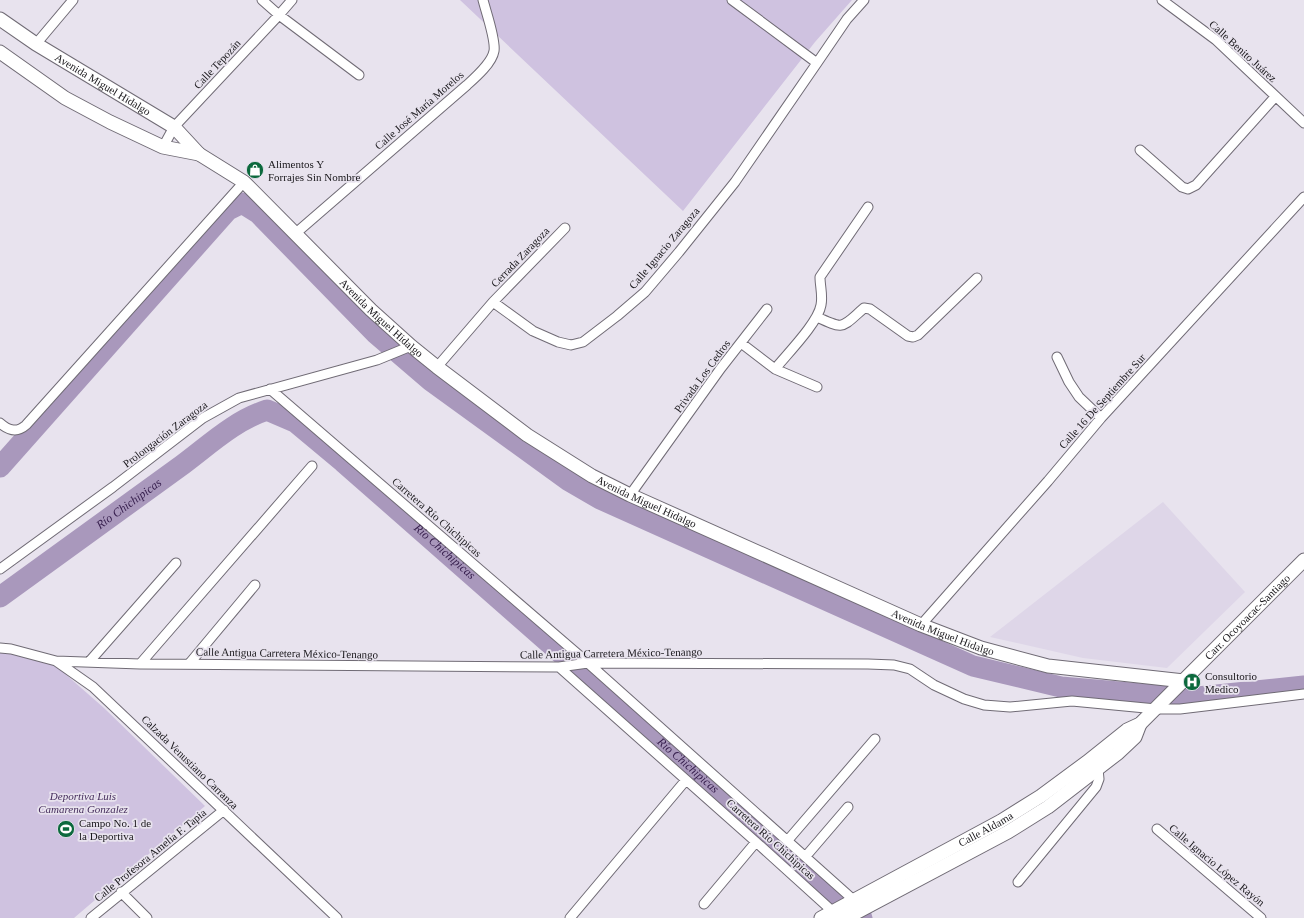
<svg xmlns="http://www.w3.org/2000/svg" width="1304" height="918" font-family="Georgia,serif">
  <rect width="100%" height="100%" fill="#e8e3ee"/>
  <path fill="#ded6e8" d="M1163 502 1245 592 1167 668 1083 658 990 637Z"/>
  <path fill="#cfc2e0" d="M460 0H852L815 42 683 211Z
    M0 651 10 653 55 665 104 708 205 806 74 918H0Z"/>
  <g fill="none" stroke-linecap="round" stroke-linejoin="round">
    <g stroke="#a998bc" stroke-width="21">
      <path d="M0 467 228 210 242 203 258 213 375 333 431 381 569 481 600 499 973 666 1061 687 1188 698 1304 686"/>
      <path id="s1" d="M0 597C59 554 119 511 178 468 207 447 233 421 267 410L295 422 343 462 862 918"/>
    </g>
    <defs>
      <path id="street" d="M262 0 279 15 359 75
        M732 0 817 63
        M1162 0 1216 40 1304 123
        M36 44 73 0
        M163 147 174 127 279 15 292 0
        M1140 150 1182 187 1188 189 1196 185 1275 97
        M296 233 467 85C476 77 492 63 494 51 496 40 486 12 483 0
        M493 302 533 331 558 342 571 345 583 342 617 316 645 292 679 252 735 182 817 63 847 19 864 0
        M817 317C845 330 841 328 864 308L870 309 908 336 913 337 918 335 977 278
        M741 343 775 369 817 387
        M1057 357 1069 382 1079 397 1101 418
        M437 367 493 302 565 228
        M775 369C787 354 818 323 821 305 823 296 820 286 820 277L868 207
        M270 389 588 663 857 903
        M0 423C9 431 17 433 26 425L244 182
        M630 495 721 368 767 309
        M0 569 113 487 203 418 239 398 377 360 411 346
        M921 625 1048 481 1101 418 1304 197
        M0 648 11 649 56 661 93 687 337 918
        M56 661 140 664 559 667 588 663 868 664 894 665 910 669 934 685 964 699 984 705 1010 707 1072 701 1156 709H1180L1304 694
        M89 662 176 563
        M140 664 312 466
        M189 664 255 585
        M559 667 756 842 840 918
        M1157 829 1261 918
        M788 840 875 739
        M806 856 848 807
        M1018 882 1096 787 1099 779 1098 769
        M121 892 147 918
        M704 904 756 842
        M91 918 224 810
        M570 918 686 780"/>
      <g id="secondary">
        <path id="s2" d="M0 19 36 44 174 127 199 154 244 182 371 310 411 346 437 367 527 435 592 476 630 495 921 625 981 648 1048 666 1184 681"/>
        <path d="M0 52 65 98 110 122 163 147 199 154"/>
        <path id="s3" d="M821 918 1001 821 1041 796 1087 762 1127 730 1140 724 1304 560"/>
        <path d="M846 918 1008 832 1048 807 1118 753 1135 737 1140 724"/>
      </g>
    </defs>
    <use href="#street" stroke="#706b75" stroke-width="11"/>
    <use href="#secondary" stroke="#706b75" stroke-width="15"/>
    <use href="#street" stroke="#fff" stroke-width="9"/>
    <use href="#secondary" stroke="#fff" stroke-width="13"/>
  </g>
  <defs>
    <symbol id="shop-disc" viewBox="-11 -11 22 22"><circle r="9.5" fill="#0c693d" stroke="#e8e3ee"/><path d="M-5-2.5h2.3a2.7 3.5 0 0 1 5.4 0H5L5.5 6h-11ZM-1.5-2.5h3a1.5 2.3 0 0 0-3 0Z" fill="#fff"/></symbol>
    <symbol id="hospital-disc" viewBox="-11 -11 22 22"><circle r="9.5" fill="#0c693d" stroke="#e8e3ee"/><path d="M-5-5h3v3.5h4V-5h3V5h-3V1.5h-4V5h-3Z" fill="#fff"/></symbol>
    <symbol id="stadium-disc" viewBox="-11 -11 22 22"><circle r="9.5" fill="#0c693d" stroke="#e8e3ee"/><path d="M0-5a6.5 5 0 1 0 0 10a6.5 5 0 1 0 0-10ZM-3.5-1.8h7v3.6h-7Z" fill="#fff"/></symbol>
  </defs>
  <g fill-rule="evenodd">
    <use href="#shop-disc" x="245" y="160" width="20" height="20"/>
    <use href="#hospital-disc" x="1182" y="672" width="20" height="20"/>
    <use href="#stadium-disc" x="56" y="819" width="20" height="20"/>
  </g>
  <g text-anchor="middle" stroke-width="3.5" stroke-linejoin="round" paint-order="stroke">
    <g font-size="11" fill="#19171b" stroke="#e8e3ee">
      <text transform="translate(1243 51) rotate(42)" y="4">Calle Benito Juárez</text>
      <text transform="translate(217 64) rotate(-47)" y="4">Calle Tepozán</text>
      <text dy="4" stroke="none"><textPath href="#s2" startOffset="122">Avenida Miguel Hidalgo</textPath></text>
      <text transform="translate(419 110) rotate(-41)" y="4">Calle José María Morelos</text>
      <text transform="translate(664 248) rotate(-50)" y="4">Calle Ignacio Zaragoza</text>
      <text transform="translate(520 257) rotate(-46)" y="4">Cerrada Zaragoza</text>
      <text dy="4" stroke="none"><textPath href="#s2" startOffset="488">Avenida Miguel Hidalgo</textPath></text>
      <text transform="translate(702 376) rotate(-54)" y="4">Privada Los Cedros</text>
      <text transform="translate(1102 401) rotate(-48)" y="4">Calle 16 De Septiembre Sur</text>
      <text transform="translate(165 434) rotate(-37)" y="4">Prolongación Zaragoza</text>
      <text dy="4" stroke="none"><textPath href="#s2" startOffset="812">Avenida Miguel Hidalgo</textPath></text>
      <text transform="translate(437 517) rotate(41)" y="4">Carretera Río Chichipicas</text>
      <text dy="4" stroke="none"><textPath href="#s3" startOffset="526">Carr. Ocoyoacac-Santiago</textPath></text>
      <text dy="4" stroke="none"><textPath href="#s2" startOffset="1136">Avenida Miguel Hidalgo</textPath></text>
      <text transform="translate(287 653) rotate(1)" y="4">Calle Antigua Carretera México-Tenango</text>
      <text transform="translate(611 653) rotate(-1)" y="4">Calle Antigua Carretera México-Tenango</text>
      <text transform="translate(190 762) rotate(44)" y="4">Calzada Venustiano Carranza</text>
      <text dy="4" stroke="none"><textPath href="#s3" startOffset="187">Calle Aldama</textPath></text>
      <text transform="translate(771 839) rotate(42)" y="4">Carretera Río Chichipicas</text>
      <text transform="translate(150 855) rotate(-39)" y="4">Calle Profesora Amelía F. Tapia</text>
      <text transform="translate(1217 865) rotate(40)" y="4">Calle Ignacio López Rayón</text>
    </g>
    <g font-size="11" fill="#19171b" stroke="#e8e3ee" text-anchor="start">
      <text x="268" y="168">Alimentos Y<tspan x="268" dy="13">Forrajes Sin Nombre</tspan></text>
      <text x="1205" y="680">Consultorio<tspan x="1205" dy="13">Medico</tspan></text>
      <text x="79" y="827">Campo No. 1 de<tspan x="79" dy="13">la Deportiva</tspan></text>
    </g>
    <g font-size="11" font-style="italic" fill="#452d5c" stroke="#e8e3ee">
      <text x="83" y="800">Deportiva Luis<tspan x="83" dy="13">Camarena Gonzalez</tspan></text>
    </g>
    <g font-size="12" font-style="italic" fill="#341c4b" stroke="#e8e3ee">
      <text dy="4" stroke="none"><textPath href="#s1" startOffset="159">Río Chichipicas</textPath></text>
      <text dy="4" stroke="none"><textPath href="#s1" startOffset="555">Río Chichipicas</textPath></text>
      <text dy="4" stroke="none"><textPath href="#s1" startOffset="879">Río Chichipicas</textPath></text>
    </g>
  </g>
</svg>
